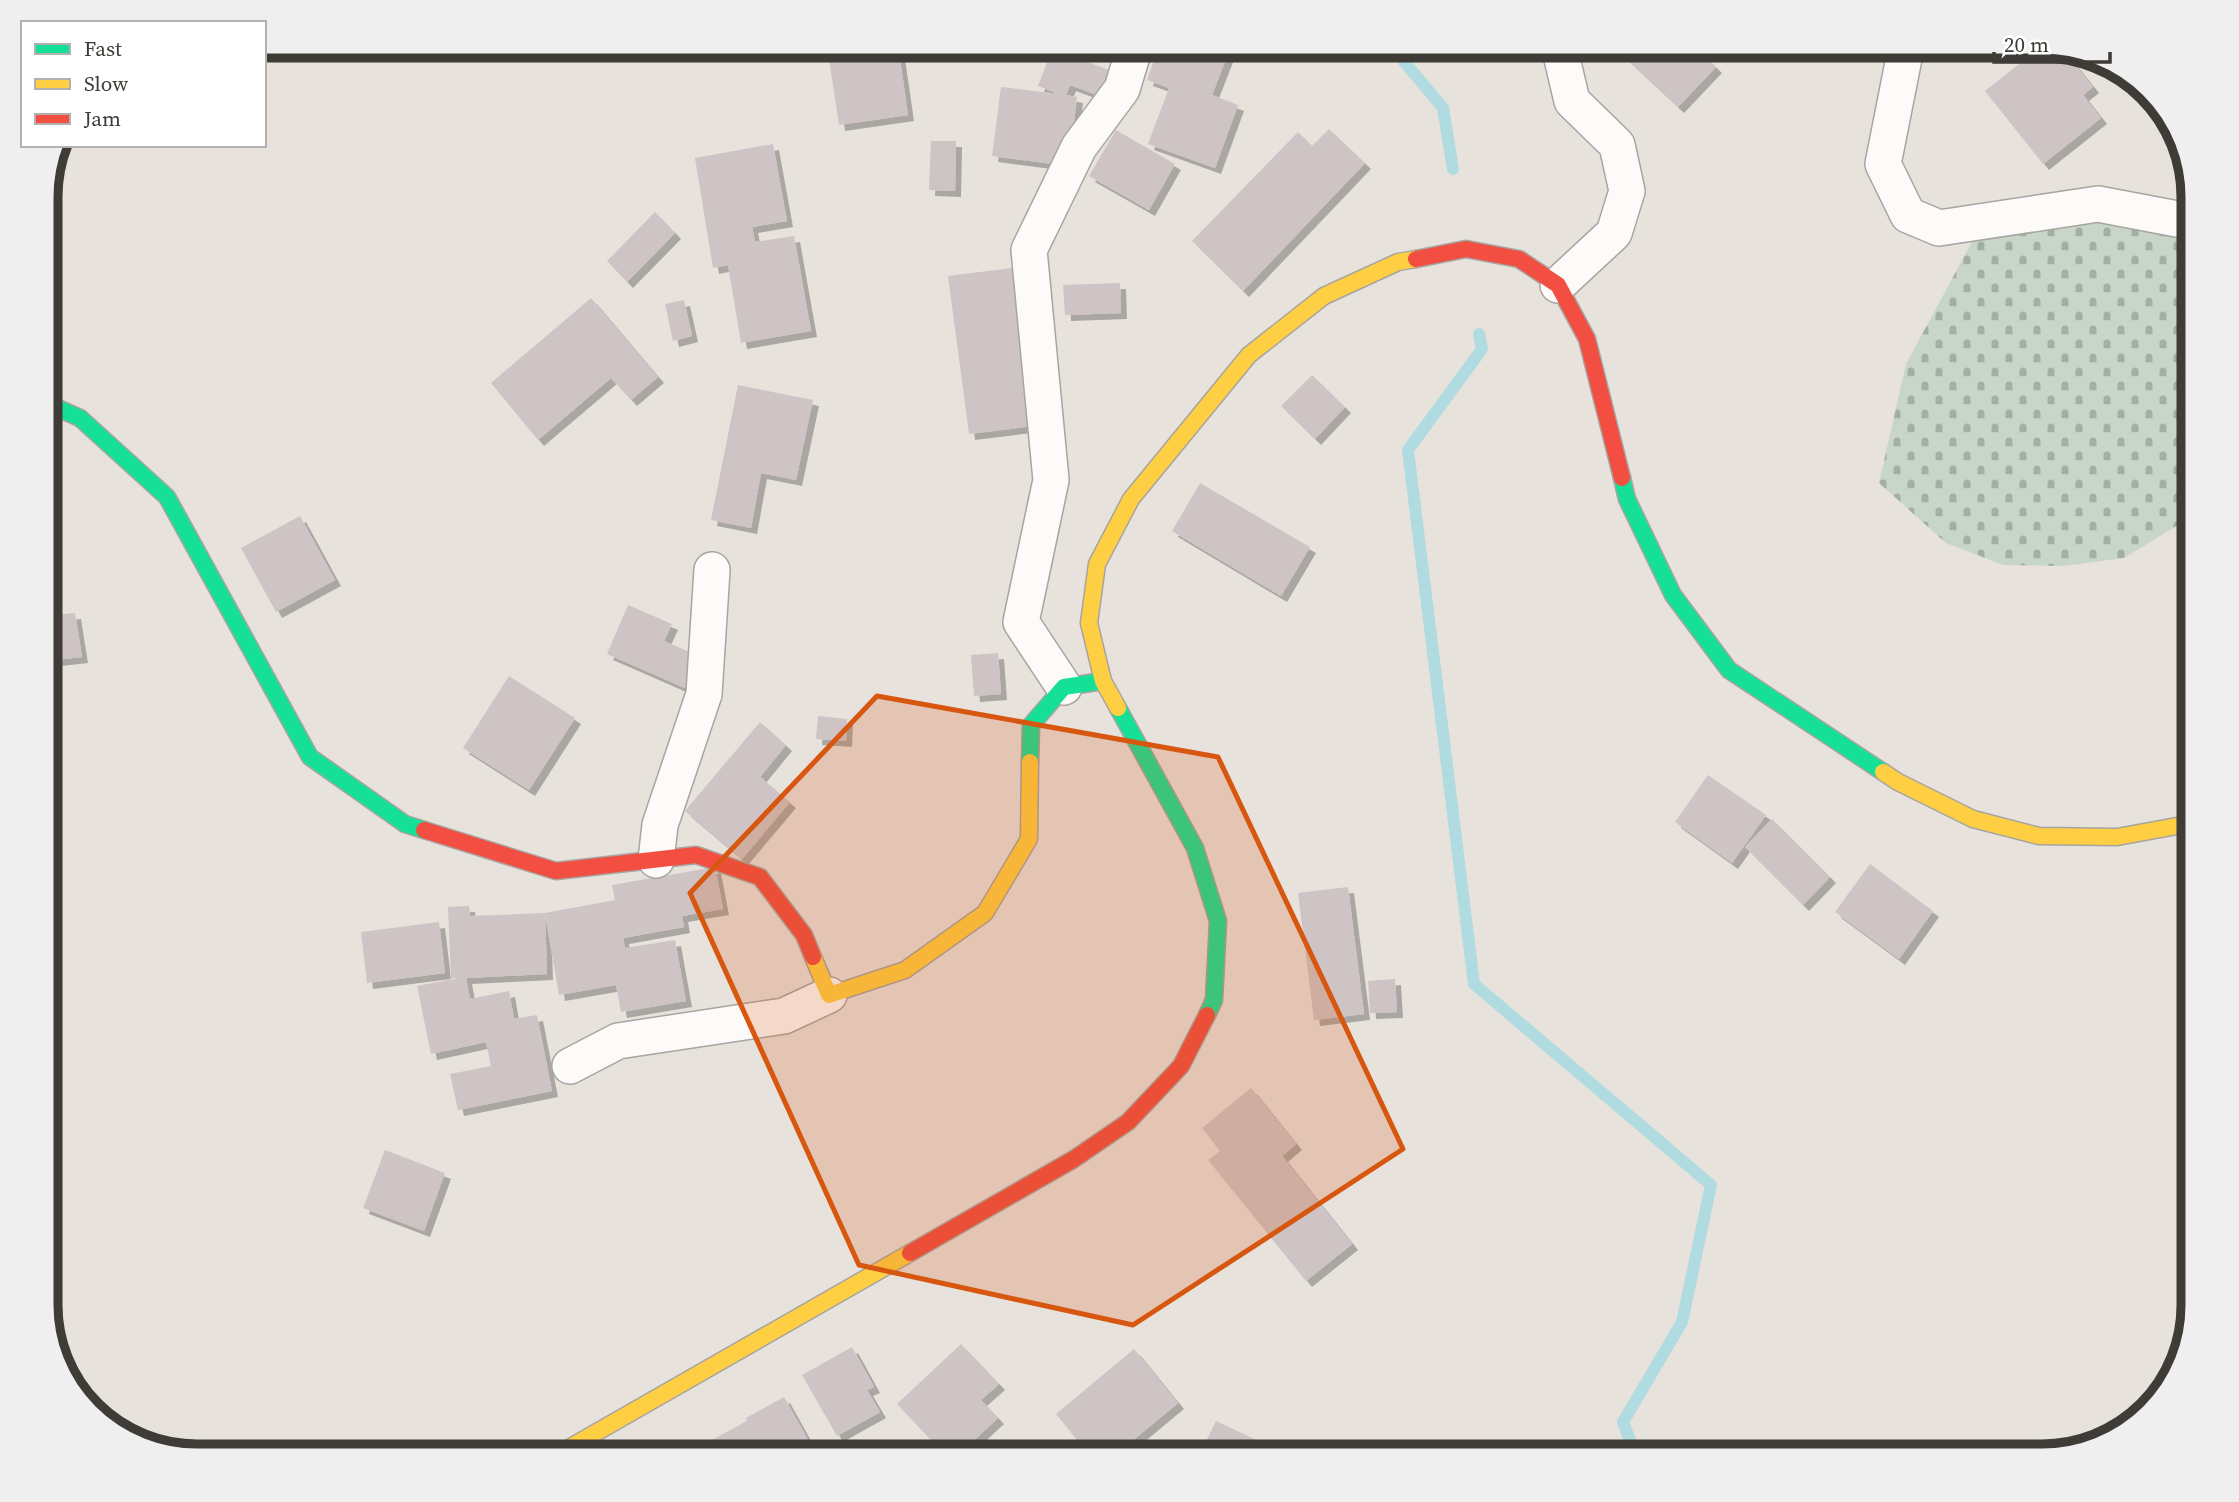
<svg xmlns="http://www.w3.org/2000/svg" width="2239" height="1502" font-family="'Source Serif 4',serif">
  <defs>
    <pattern id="cemetery-stones" width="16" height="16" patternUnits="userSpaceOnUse" patternTransform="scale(1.75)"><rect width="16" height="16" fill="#c8d6c9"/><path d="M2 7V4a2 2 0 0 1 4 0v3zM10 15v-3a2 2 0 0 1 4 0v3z" fill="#a4afa4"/></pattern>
    <filter id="shadow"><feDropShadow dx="6" dy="6" stdDeviation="0" flood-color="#0004"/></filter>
  </defs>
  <rect width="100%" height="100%" fill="#e8e2dc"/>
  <path fill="url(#cemetery-stones)" d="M2133 217 2193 232V516L2124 558 2064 566 2003 565 1946 543 1879 483 1906 364 1974 238Z"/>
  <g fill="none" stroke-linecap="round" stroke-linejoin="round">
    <path stroke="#b0dbe0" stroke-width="12" d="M1391 46 1443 108 1453 169
      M1479 334 1482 349 1408 450 1474 984 1711 1185 1682 1322 1623 1422 1636 1456"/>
  </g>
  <path fill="#cec3c5" filter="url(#shadow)" d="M827 46H898L908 115 839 125Z
    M1159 46H1231L1212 95 1238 105 1215 168 1148 144 1169 88 1147 80Z
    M1627 46H1694L1716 67 1678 107 1620 53Z
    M2042 46 2066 53 2093 87 2083 95 2101 118 2043 164 1985 91Z
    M1052 49 1112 71 1102 97 1070 85 1066 95 1077 97 1069 166 992 156 1001 87 1059 94 1038 86Z
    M1329 129 1365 163 1243 291 1192 241 1298 132 1312 146Z
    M1116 130 1175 164 1149 210 1089 176Z
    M931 141H956L955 191 929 190Z
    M773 144 787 221 752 227 755 242 794 236 811 331 741 343 728 265 713 268 695 158Z
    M655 212 675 233 627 282 607 261Z
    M1020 267 1041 425 969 434 948 276Z
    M1120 283 1121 313 1065 315 1063 285Z
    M591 298 658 377 631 400 611 378 538 440 491 383Z
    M684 300 692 336 673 341 665 304Z
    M1312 375 1345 407 1315 439 1281 406Z
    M738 385 813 400 796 480 761 473 751 528 711 520Z
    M1200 483 1310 547 1281 596 1172 531Z
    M300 516 335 580 276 612 241 548Z
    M46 569H48L55 615 75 613 82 657 46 661Z
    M628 605 672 624 664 641 699 656 685 688 607 654Z
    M998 653 1001 694 974 696 971 655Z
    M509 676 575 718 529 790 463 748Z
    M818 716 847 719 846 741 816 739Z
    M760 722 786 745 760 777 790 802 742 859 685 811Z
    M1708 775 1766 815 1732 863 1675 822Z
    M1772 819 1830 877 1803 905 1745 847Z
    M1870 864 1933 911 1899 959 1835 912Z
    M715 867 723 909 682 916 684 927 623 938 625 948 675 940 686 1001 621 1012 616 985 559 995 545 914 547 974 466 978 470 999 509 991 514 1019 537 1015 552 1091 458 1110 450 1074 491 1066 486 1042 431 1054 417 986 459 978H451L448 907 469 906 470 916 545 913 615 900 612 885Z
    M1348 887 1364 1014 1314 1020 1298 893Z
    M439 922 445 973 367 983 361 932Z
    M1395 979 1397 1012 1370 1013 1368 981Z
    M1251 1088 1296 1144 1282 1156 1352 1244 1306 1281 1208 1160 1220 1151 1202 1128Z
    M385 1150 445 1173 424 1231 363 1208Z
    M961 1344 999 1384 981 1400 998 1418 957 1456H946L897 1404Z
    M852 1347 874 1387 867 1390 880 1412 837 1436 802 1375Z
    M1134 1349 1178 1403 1131 1442 1144 1456H1090L1056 1414Z
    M784 1397 817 1456H682L747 1421 746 1418Z
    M1216 1421 1276 1449 1272 1456H1199Z
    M1175 1443 1192 1456H1164Z"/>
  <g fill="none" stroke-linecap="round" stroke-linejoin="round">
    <defs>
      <path id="street" d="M1894 46 1904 58 1883 164 1908 215 1939 228 2098 204 2193 222
        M1558 285 1614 233 1627 191 1617 145 1572 101 1559 46
        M1064 687 1021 622 1051 480 1029 250 1079 147 1122 89 1135 46
        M656 860 660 825 704 694 712 570
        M570 1066 618 1041 784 1016 829 995"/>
      <path id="fast" d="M46 403 80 418 167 497 310 757 405 824 424 830
        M1622 478 1627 499 1673 595 1729 670 1883 772
        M1118 708 1195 848 1218 921 1214 1000 1207 1015
        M1030 762 1031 725 1064 687 1103 681"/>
      <path id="slow" d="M1118 708 1103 681 1089 623 1097 564 1131 499 1249 355 1324 296 1398 262 1416 259
        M1883 772 1898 782 1973 819 2039 836 2117 837 2193 823
        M813 957 829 995 905 970 985 913 1029 839 1030 762
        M555 1456 910 1253"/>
      <path id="jam" d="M1416 259 1466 249 1519 259 1558 285 1587 339 1622 478
        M424 830 556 871 696 855 760 877 804 935 813 957
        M910 1253 1074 1159 1128 1122 1181 1066 1207 1015"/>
    </defs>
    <use href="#street" stroke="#a8a4a0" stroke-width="38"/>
    <use href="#fast" stroke="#a8a4a0" stroke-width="19"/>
    <use href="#slow" stroke="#a8a4a0" stroke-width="19"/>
    <use href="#jam" stroke="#a8a4a0" stroke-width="19"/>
    <use href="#street" stroke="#fcfbfa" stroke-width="35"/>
    <use href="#fast" stroke="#16e098" stroke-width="16"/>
    <use href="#slow" stroke="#ffcf43" stroke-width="16"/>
    <use href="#jam" stroke="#f24e42" stroke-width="16"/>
  </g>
  <path fill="#d75610" fill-opacity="0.2" stroke="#d75610" stroke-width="5" stroke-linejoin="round" d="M877 696 1218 757 1403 1149 1133 1325 859 1265 690 893Z"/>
  <path d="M0 0H2239V1502H0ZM197 58H2042A139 139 0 0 1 2181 197V1305A139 139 0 0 1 2042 1444H197A139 139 0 0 1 58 1305V197A139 139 0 0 1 197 58Z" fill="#f0efef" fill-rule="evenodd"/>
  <path fill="none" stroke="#3f3b37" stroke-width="9" d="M197 58H2042A139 139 0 0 1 2181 197V1305A139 139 0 0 1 2042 1444H197A139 139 0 0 1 58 1305V197A139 139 0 0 1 197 58Z"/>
  <rect x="21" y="21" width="245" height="126" fill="#ffffff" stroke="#b2b1af" stroke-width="2"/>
  <rect x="35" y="44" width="35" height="10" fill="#16e098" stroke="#b2b1af" stroke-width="2"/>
  <text x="84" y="56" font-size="21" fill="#3f3b37">Fast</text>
  <rect x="35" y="79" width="35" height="10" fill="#ffcf43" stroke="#b2b1af" stroke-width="2"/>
  <text x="84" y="91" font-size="21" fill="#3f3b37">Slow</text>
  <rect x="35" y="114" width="35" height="10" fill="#f24e42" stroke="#b2b1af" stroke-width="2"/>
  <text x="84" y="126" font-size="21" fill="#3f3b37">Jam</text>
  <path d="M1994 52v10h116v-10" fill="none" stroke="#3f3b37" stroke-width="3.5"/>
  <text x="2004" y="52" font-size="21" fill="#3f3b37" stroke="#ffffff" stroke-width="5" paint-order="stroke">20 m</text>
</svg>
